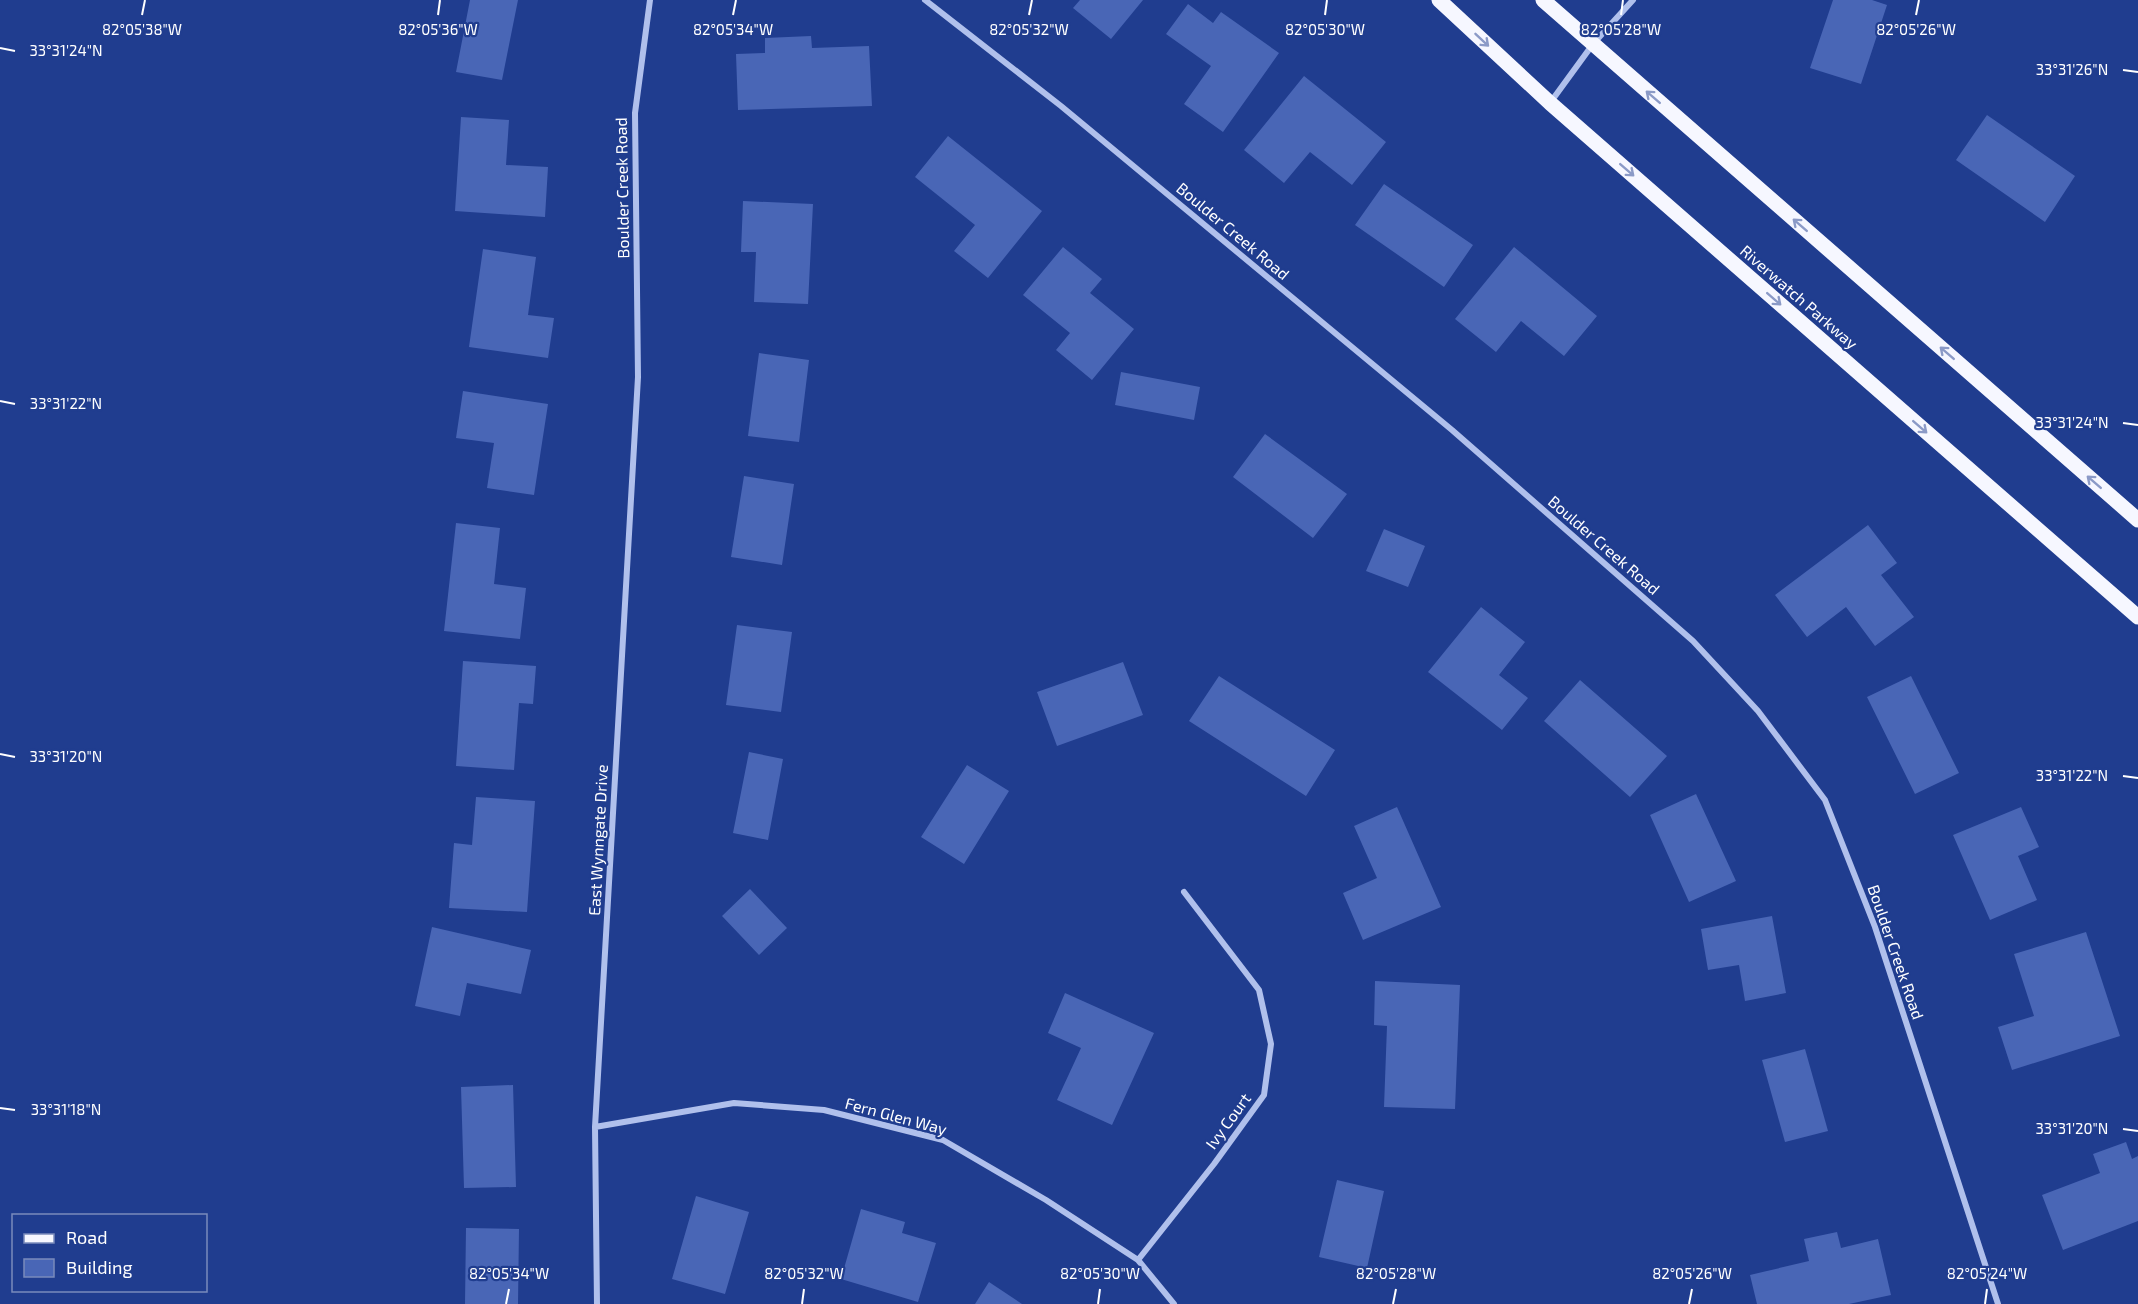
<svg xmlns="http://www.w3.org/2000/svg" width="2138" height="1304" font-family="'Exo 2',sans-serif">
  <rect width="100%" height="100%" fill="#203d8f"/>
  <path fill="#4966b6" d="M470 0H518L502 80 456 72Z
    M1080 0H1143L1111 39 1073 8Z
    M1833 0H1872L1887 5 1861 84 1810 68Z
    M1188 4 1213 23 1221 12 1279 53 1223 132 1184 104 1211 66 1166 34Z
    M811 36 812 48 869 46 872 106 738 110 736 54 765 53V38Z
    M1304 76 1386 142 1352 185 1310 152 1284 183 1244 150Z
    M1987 115 2075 176 2045 222 1956 160Z
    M461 117 509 120 506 165 548 167 545 217 455 211Z
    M948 136 1042 211 988 278 954 251 975 225 915 177Z
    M1384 184 1473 245 1444 287 1355 225Z
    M743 201 813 204 808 304 754 302 756 252H741Z
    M1063 247 1102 279 1090 293 1134 329 1092 380 1056 350 1070 333 1023 295Z
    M1514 247 1597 316 1564 356 1521 321 1496 352 1455 319Z
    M483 249 536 257 528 315 554 318 548 358 469 347Z
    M759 353 809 360 799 442 748 436Z
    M1121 372 1200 387 1194 420 1115 405Z
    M463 391 548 404 534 495 487 488 494 443 456 438Z
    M1265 434 1347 494 1313 538 1233 477Z
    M744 476 794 484 782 565 731 557Z
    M456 523 500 528 494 584 526 588 520 639 444 631Z
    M1868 525 1897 563 1881 575 1914 617 1875 646 1846 607 1807 637 1775 595Z
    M1384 529 1425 546 1408 587 1366 571Z
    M1481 607 1525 642 1499 675 1528 698 1502 730 1428 672Z
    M737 625 792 632 781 712 726 705Z
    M463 661 536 666 533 704 519 703 514 770 456 766Z
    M1123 662 1143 715 1057 746 1037 692Z
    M1219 676 1335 750 1306 796 1189 721Z
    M1911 676 1959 773 1915 794 1867 697Z
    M1580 680 1667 756 1630 797 1544 721Z
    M749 752 783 759 768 840 733 833Z
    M967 765 1009 791 964 864 921 837Z
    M1696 794 1736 881 1689 902 1650 815Z
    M476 797 535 801 527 912 449 908 454 843 472 845Z
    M1397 807 1441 907 1363 940 1343 893 1377 878 1354 826Z
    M2021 807 2039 847 2018 856 2037 900 1990 920 1953 835Z
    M750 889 787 928 759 955 722 916Z
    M1772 916 1786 993 1745 1001 1739 965 1708 970 1701 929Z
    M432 927 531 950 521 994 467 983 460 1016 415 1006Z
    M2086 932 2120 1036 2012 1070 1998 1027 2034 1016 2014 954Z
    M1375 981 1460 985 1455 1109 1384 1107 1387 1026 1374 1025Z
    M1065 993 1154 1033 1112 1125 1057 1100 1081 1048 1048 1033Z
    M1805 1049 1828 1131 1785 1142 1762 1060Z
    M513 1085 516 1187 464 1188 461 1087Z
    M2126 1142 2132 1159 2138 1156V1221L2063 1250 2042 1195 2100 1173 2093 1154Z
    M1337 1180 1384 1191 1367 1268 1319 1257Z
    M696 1196 749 1212 725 1294 672 1279Z
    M861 1209 905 1222 902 1233 936 1243 918 1302 841 1279Z
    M466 1228 519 1229 518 1304H465Z
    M1837 1232 1841 1248 1878 1239 1891 1295 1849 1304H1757L1750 1275 1809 1261 1804 1239Z
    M989 1282 1022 1304H975Z"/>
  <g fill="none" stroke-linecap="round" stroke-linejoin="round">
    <path stroke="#b0c0ec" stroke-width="6" d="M925 0 1061 106 1452 430 1693 641 1758 711 1825 800 1875 927 1998 1304
      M1550 103 1593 44 1633 0
      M595 1127 734 1103 824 1110 943 1140 1046 1200 1138 1260 1174 1304
      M1138 1260 1214 1164 1264 1095 1271 1044 1259 990 1184 892
      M597 1304 595 1127 638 377 635 113 650 0"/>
    <path stroke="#f6f7ff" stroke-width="15" d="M1439 0 1550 103 2138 617
      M1543 0 2138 520"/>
  </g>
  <defs><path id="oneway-shaft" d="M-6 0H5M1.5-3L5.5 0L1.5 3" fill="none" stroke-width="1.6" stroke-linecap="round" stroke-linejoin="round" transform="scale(1.5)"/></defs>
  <g stroke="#8b9ac7">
    <use href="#oneway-shaft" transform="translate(1482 40) rotate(43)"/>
    <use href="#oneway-shaft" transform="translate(1653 97) rotate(-139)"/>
    <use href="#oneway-shaft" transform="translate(1627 170) rotate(41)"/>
    <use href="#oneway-shaft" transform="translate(1800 225) rotate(-139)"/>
    <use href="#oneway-shaft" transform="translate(1774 299) rotate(41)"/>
    <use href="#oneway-shaft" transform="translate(1947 353) rotate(-139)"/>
    <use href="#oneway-shaft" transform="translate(1920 427) rotate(41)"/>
    <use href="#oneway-shaft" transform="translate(2094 482) rotate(-139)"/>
  </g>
  <path fill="none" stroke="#fff" stroke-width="2" d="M142 15 145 0M438 15 440 0M733 15 736 0M1029 15 1032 0M1325 15 1327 0M1621 15 1623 0M1916 15 1919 0M0 48 15 51M2123 70 2138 72M0 401 15 404M2123 423 2138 425M0 754 15 757M2123 776 2138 778M0 1108 15 1110M2123 1129 2138 1131M506 1304 509 1289M802 1304 804 1289M1098 1304 1100 1289M1393 1304 1396 1289M1689 1304 1692 1289M1985 1304 1987 1289"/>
  <g text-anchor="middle" stroke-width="4.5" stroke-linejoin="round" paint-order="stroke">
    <g font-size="16" fill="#fff" stroke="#203d8f">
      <text transform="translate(622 188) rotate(-91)" y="6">Boulder Creek Road</text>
      <text transform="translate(1233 231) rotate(40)" y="6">Boulder Creek Road</text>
      <text transform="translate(1799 297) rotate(41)" y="6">Riverwatch Parkway</text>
      <text transform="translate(1604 545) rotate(41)" y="6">Boulder Creek Road</text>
      <text transform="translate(598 840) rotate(-87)" y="6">East Wynngate Drive</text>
      <text transform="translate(1896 952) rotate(71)" y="6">Boulder Creek Road</text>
      <text transform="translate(896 1116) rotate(15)" y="6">Fern Glen Way</text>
      <text transform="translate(1228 1121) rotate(-54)" y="6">Ivy Court</text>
    </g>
  </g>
  <g font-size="15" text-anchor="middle" fill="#fff" stroke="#203d8f" stroke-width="4.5" stroke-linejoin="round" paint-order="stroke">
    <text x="1621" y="35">82°05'28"W</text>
    <text x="142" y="35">82°05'38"W</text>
    <text x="438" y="35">82°05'36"W</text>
    <text x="733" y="35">82°05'34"W</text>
    <text x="1029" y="35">82°05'32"W</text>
    <text x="1325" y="35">82°05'30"W</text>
    <text x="1916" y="35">82°05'26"W</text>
    <text x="66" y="56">33°31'24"N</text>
    <text x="2072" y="75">33°31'26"N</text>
    <text x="66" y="409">33°31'22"N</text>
    <text x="2072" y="428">33°31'24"N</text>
    <text x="66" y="762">33°31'20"N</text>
    <text x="2072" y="781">33°31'22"N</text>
    <text x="66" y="1115">33°31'18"N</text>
    <text x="2072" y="1134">33°31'20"N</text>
    <text x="509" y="1279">82°05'34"W</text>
    <text x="804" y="1279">82°05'32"W</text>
    <text x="1100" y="1279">82°05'30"W</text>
    <text x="1396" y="1279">82°05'28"W</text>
    <text x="1692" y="1279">82°05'26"W</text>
    <text x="1987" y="1279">82°05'24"W</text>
  </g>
  <rect x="12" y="1214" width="195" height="78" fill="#203d8f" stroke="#798bbc" stroke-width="1.5"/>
  <rect x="24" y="1234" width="30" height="9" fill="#f6f7ff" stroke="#798bbc" stroke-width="1.5"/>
  <text x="66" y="1244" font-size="18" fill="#ffffff">Road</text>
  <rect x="24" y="1259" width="30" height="18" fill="#4966b6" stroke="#798bbc" stroke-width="1.5"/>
  <text x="66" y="1274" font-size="18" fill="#ffffff">Building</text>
</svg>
